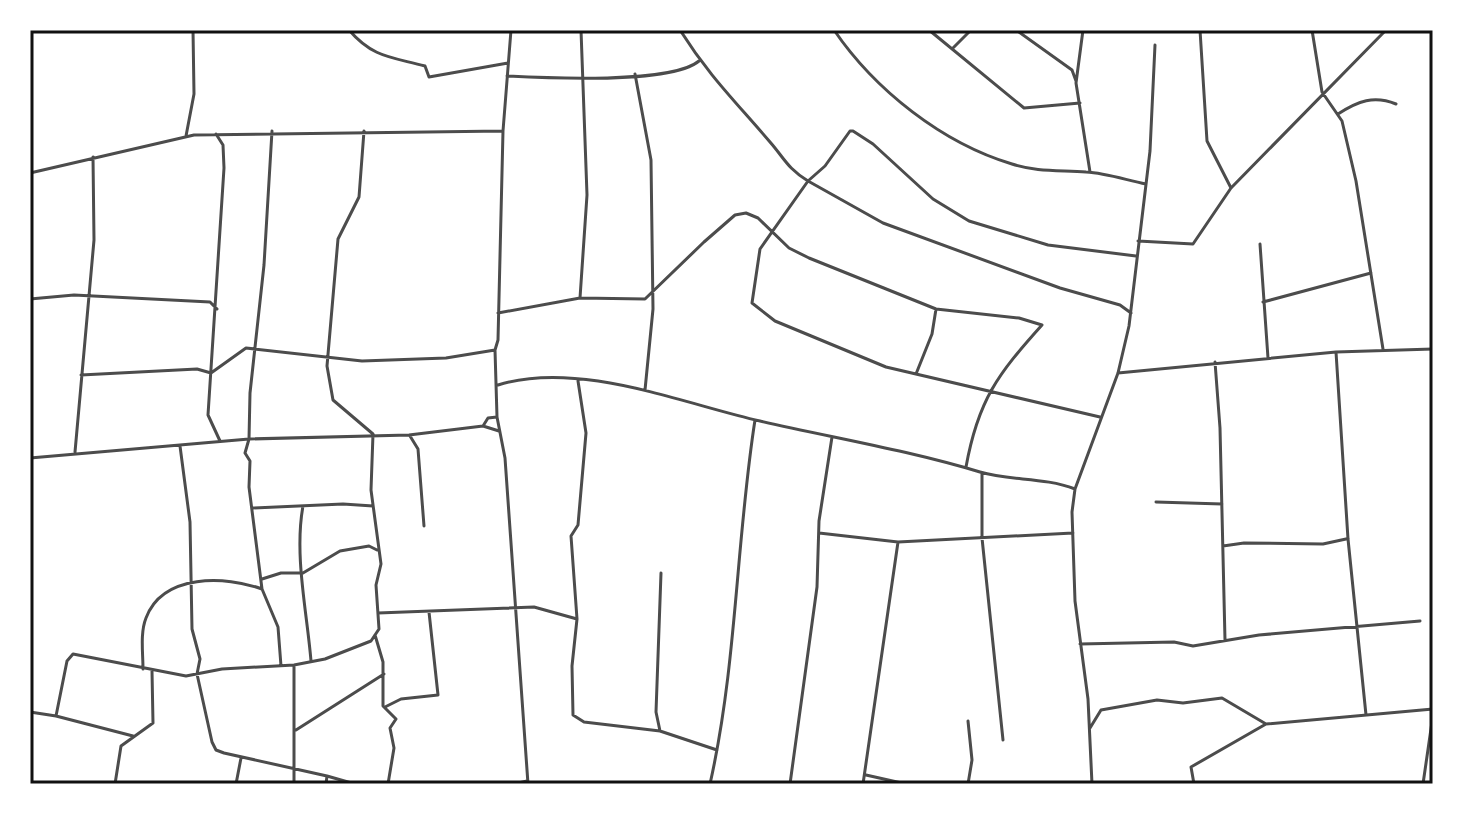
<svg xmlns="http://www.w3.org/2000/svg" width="1463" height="814" font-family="Signika,sans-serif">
  <rect width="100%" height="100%" fill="#fff"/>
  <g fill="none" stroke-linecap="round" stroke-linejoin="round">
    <path stroke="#4c4c4c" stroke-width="3" d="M349 30C373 58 392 57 425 66L429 77 508 63
      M511 30 503 131 498 340 495 350 497 417 505 458 528 784
      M680 30C709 76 736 102 770 142 784 158 788 169 808 181L825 166 850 131H853L873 144 933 199 969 221 1048 245 1136 256
      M834 30C875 90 942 143 1012 164 1036 172 1061 170 1086 172 1106 173 1126 180 1146 184
      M929 30 1024 108 1080 103
      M1016 30 1072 70 1076 81
      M1083 30 1076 83 1090 172
      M1200 30 1207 141 1231 188
      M1312 30 1322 92 1342 121 1356 181 1383 349
      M952 49 971 30
      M635 74 651 160 653 309 645 390
      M507 76C545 78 672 84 699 61
      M1338 114C1358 101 1374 95 1396 104
      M272 131 264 265 250 393 249 439 245 453 250 461 249 487 262 589 278 627 281 666
      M216 134 223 145 224 168 208 415 220 441
      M186 136 194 94 193 30
      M30 173 194 135 503 131
      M1138 241 1193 244 1231 188 1386 30
      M1260 244 1268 358
      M580 298 587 195 581 30
      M30 299 74 295 210 302 217 309
      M1263 302 1371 273
      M498 313 580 298 645 299 704 242 735 215 746 213 758 218 789 248 809 258 936 309 1019 318 1042 325C998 374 978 400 966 467
      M1336 352 1348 539 1366 715
      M1215 362 1220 428 1225 640
      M1118 373 1336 352 1433 349
      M916 374 932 334 936 309
      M81 375 197 369 211 373 246 348 362 361 446 358 495 350
      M578 381 586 433 578 525 571 536 577 619 572 666 573 715 584 722 660 731 717 750
      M498 385C578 360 681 403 760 421 834 438 907 450 980 472 1011 481 1044 477 1075 489
      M1100 417 886 367 775 321 752 303 760 249 808 181 883 223 1060 288 1120 305 1131 313
      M483 426 488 418 497 417
      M410 436 418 449 424 526
      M180 446 190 522 192 629 200 659 197 674 212 742 216 750 224 753 327 776
      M75 452 94 240 93 157
      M30 458 249 439 409 435 483 426 499 431
      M982 473V538L1003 740
      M1156 502 1222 504
      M303 506C294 555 307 612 311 661
      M253 508 343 504 373 506
      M819 533 898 542 1073 533
      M1223 546 1244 543 1323 544 1346 539
      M262 579 281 573H303L340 551 369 546 377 550
      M378 613 534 607 577 619
      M375 635 383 662V706L396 719 390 728 394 748 388 784
      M1080 644 1174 642 1193 646 1259 635 1420 621
      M143 669C143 653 140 633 146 618 163 573 226 576 262 589
      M385 707 401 699 438 695 429 612
      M30 712 56 716 67 661 73 654 186 676 222 669 294 665 325 659 371 641 379 629 376 585 381 564 371 490 373 434 333 400 327 366 338 239 359 197 364 131
      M56 716 133 736
      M1090 728 1101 710 1157 700 1183 703 1222 698 1266 724
      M296 730 384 674
      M660 731 656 712 661 573
      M866 775 906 784
      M115 784 121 746 153 723 152 671
      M236 784 241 758
      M294 784V665
      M326 784 327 776 355 784
      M514 784 527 781
      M710 784C737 664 736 541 755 420
      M790 784 817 587 819 521 832 437
      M863 784 898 542
      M968 784 972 760 968 721
      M1092 784 1088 699 1075 601 1072 512 1075 489 1118 373 1129 326 1150 151 1155 45
      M1194 784 1191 767 1266 724 1433 709
      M1423 784 1433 715"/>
  </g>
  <rect width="1463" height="814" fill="none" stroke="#ffffff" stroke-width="64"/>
  <rect x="32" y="32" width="1399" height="750" fill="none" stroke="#111" stroke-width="3"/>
</svg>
